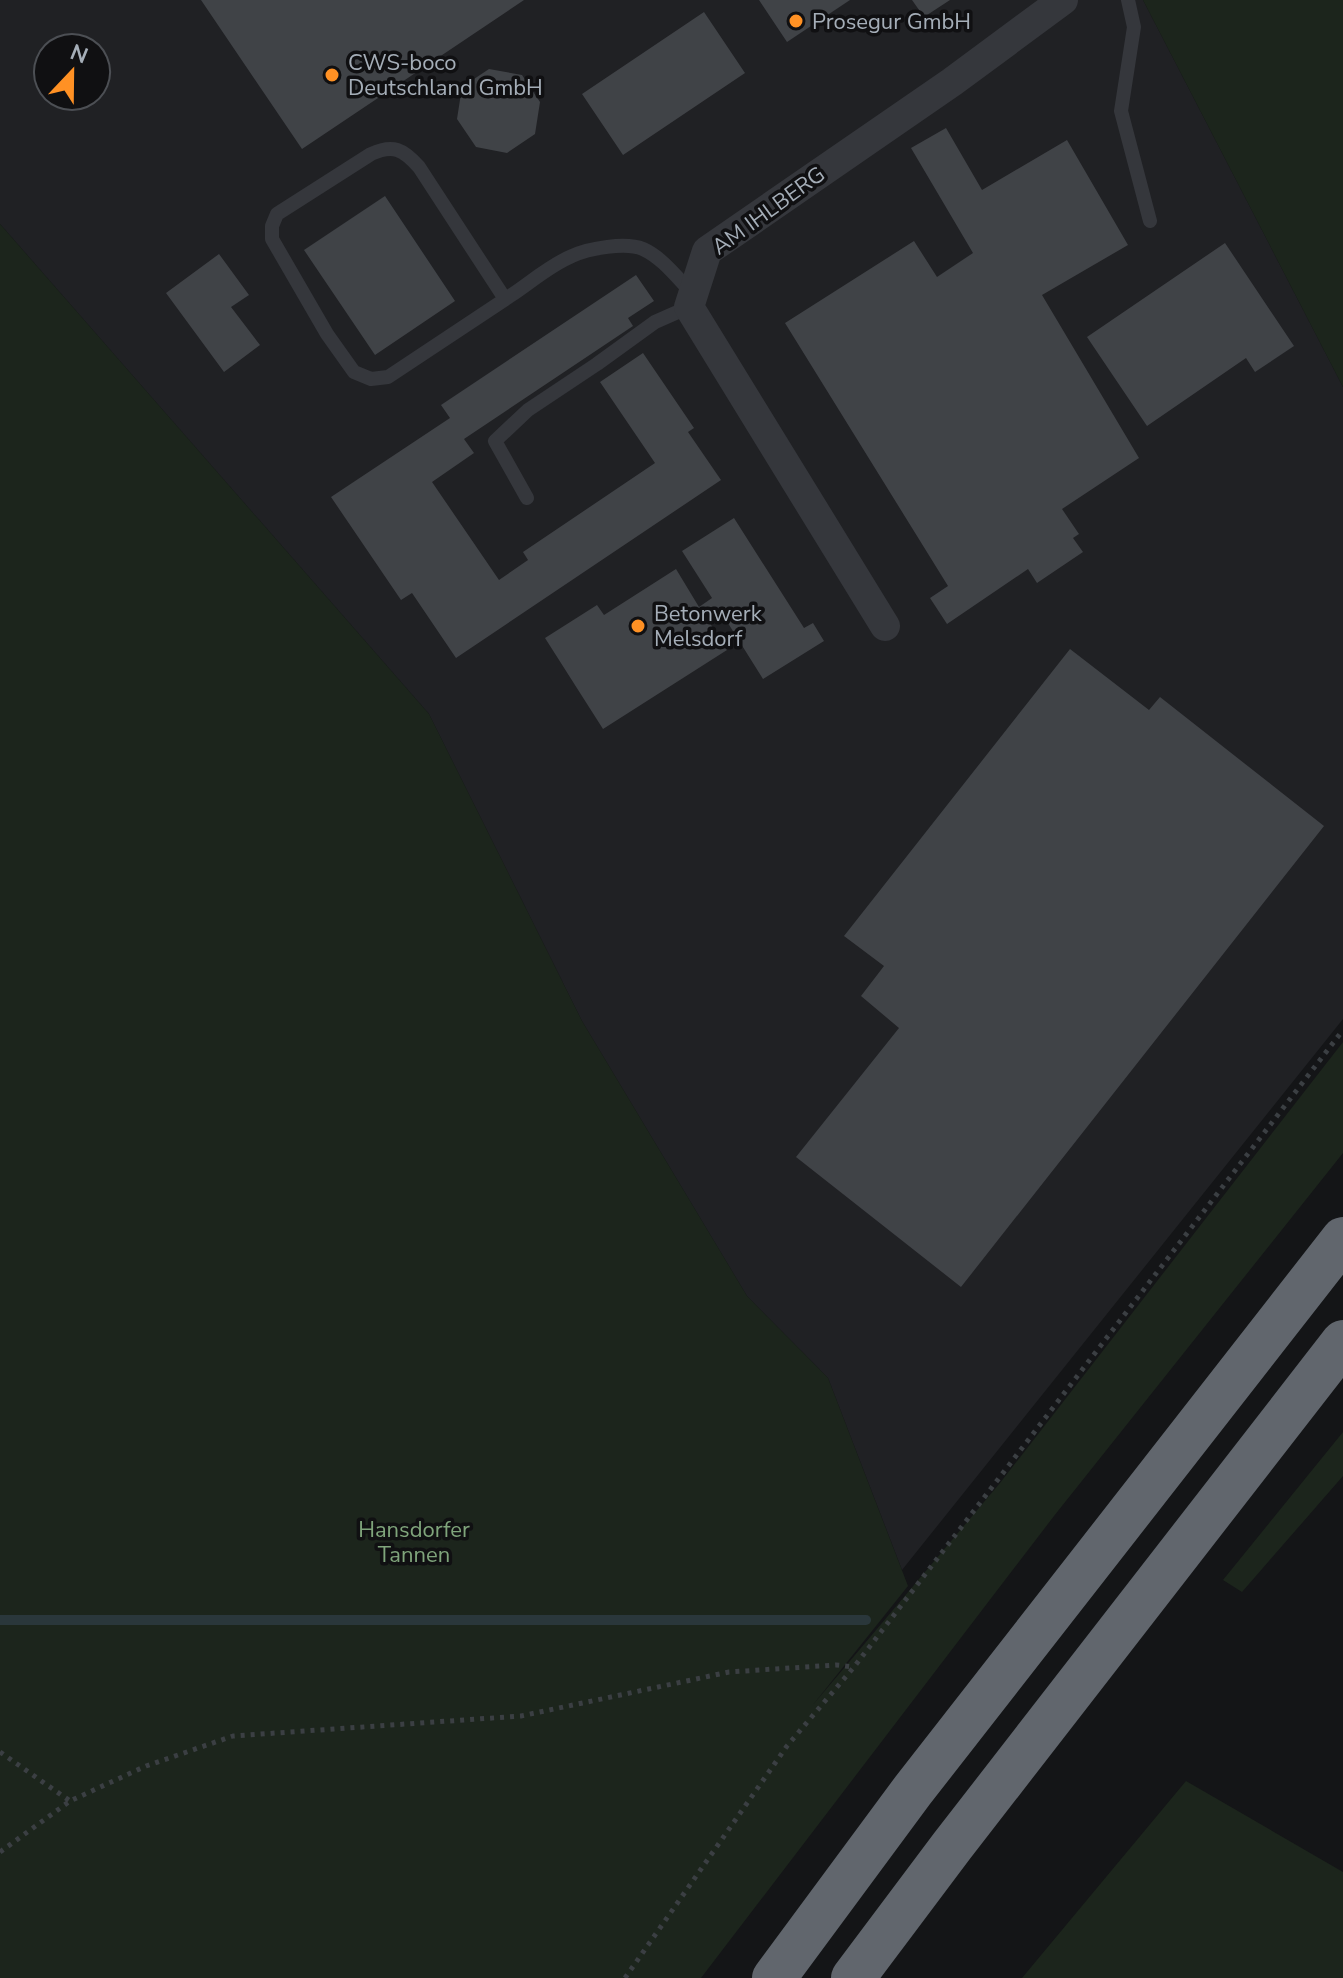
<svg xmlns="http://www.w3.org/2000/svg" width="1343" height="1978" font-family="'Nunito Sans',sans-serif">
  <rect width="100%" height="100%" fill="#141517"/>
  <path fill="#202124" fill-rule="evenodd" d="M0 0H1143L1343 387V1019L902 1570 828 1378 747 1296 582 1021 429 714 0 224ZM48 48H96V96H48Z"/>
  <path fill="#1c251c" d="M1143 0H1343V387Z
    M0 224 429 714 582 1021 747 1296 828 1378 908 1586 812 1706 1000 1483 1343 1042V1153L1054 1516 701 1978H0Z
    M1343 1432V1476L1242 1592 1223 1580Z
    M1186 1781 1343 1872V1978H1022Z"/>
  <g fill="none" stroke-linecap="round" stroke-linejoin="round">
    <path stroke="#2a373b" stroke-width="10" d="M0 1620H866"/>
  </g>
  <path fill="#404347" d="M201 0H524L302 149Z
    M759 0H850L787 42Z
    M912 0H950L924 17Z
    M704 12 745 73 623 155 582 94Z
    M489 69 522 75 540 102 535 134 507 153 476 147 457 119 462 87Z
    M946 128 982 190 1067 140 1128 245 1042 295 1139 458 1062 509 1079 534 1073 538 1083 552 1037 583 1028 569 947 624 930 598 948 586 785 323 914 241 937 277 973 253 911 148Z
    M385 196 455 301 375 355 304 250Z
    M1225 243 1294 346 1255 372 1246 358 1147 426 1087 337Z
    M219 254 249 295 231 307 260 345 224 372 166 293Z
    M636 275 654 301 628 318 633 326 464 439 474 453 432 482 499 580 528 560 523 552 655 463 600 382 643 353 694 428 688 432 721 480 456 658 412 593 401 600 331 497 450 418 441 405Z
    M734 518 804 628 813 623 824 641 763 679 721 612 708 620 727 650 603 729 545 638 597 605 604 615 676 569 699 607 712 598 682 551Z
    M1070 649 1149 710 1160 697 1324 826 961 1287 796 1157 899 1028 861 996 884 966 844 936Z"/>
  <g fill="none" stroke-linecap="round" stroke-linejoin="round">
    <path stroke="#3b3f43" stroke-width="5" stroke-dasharray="4 6" stroke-linecap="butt" d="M0 1752 70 1801
      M0 1852 70 1801 146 1766 233 1736 521 1716 729 1672 836 1665 854 1667
      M625 1978 787 1746 854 1667 1343 1030"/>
    <path stroke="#35373c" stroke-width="14" d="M1128 0 1134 27 1121 111 1150 221
      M505 299 419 167C403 149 393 144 371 154L277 214 272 226V239L327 334 354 372 371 379 388 377C429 350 470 323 510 296 530 283 550 265 572 256 589 248 626 242 643 249 663 258 678 279 693 294
      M527 498 495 441 528 410 597 364 655 322 689 307"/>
    <path stroke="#35373c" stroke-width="30" d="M885 626 689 307 707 251 952 82 1063 0"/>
    <path stroke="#61666d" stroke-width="44" d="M774 1978 913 1790 1343 1239
      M853 1978 952 1846 1343 1342"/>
  </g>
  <g fill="#ff9124" stroke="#101012" stroke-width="3">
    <circle cx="796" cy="21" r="8"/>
    <circle cx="332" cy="75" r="8"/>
    <circle cx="638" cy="626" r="8"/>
  </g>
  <g text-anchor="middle" stroke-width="7" stroke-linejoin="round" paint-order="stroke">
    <g font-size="22" fill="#a5aeb8" stroke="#101012" text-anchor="start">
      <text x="812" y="29">Prosegur GmbH</text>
      <text x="348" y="70">CWS-boco<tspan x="348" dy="25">Deutschland GmbH</tspan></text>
      <text x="654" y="621">Betonwerk<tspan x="654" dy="25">Melsdorf</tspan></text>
    </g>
    <g font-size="22" fill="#a5aeb8" stroke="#101012">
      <text transform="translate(768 210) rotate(-36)" y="8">AM IHLBERG</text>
    </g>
    <g font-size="22" fill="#7fa47b" stroke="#101012">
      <text x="414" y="1537">Hansdorfer<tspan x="414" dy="25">Tannen</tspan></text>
    </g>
  </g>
  <g transform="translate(72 72) rotate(22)"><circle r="38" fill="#101012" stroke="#4c4f54" stroke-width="2"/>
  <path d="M0-6L14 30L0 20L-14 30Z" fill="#ff9124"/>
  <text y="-12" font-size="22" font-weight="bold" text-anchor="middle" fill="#a5aeb8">N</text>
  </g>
</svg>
